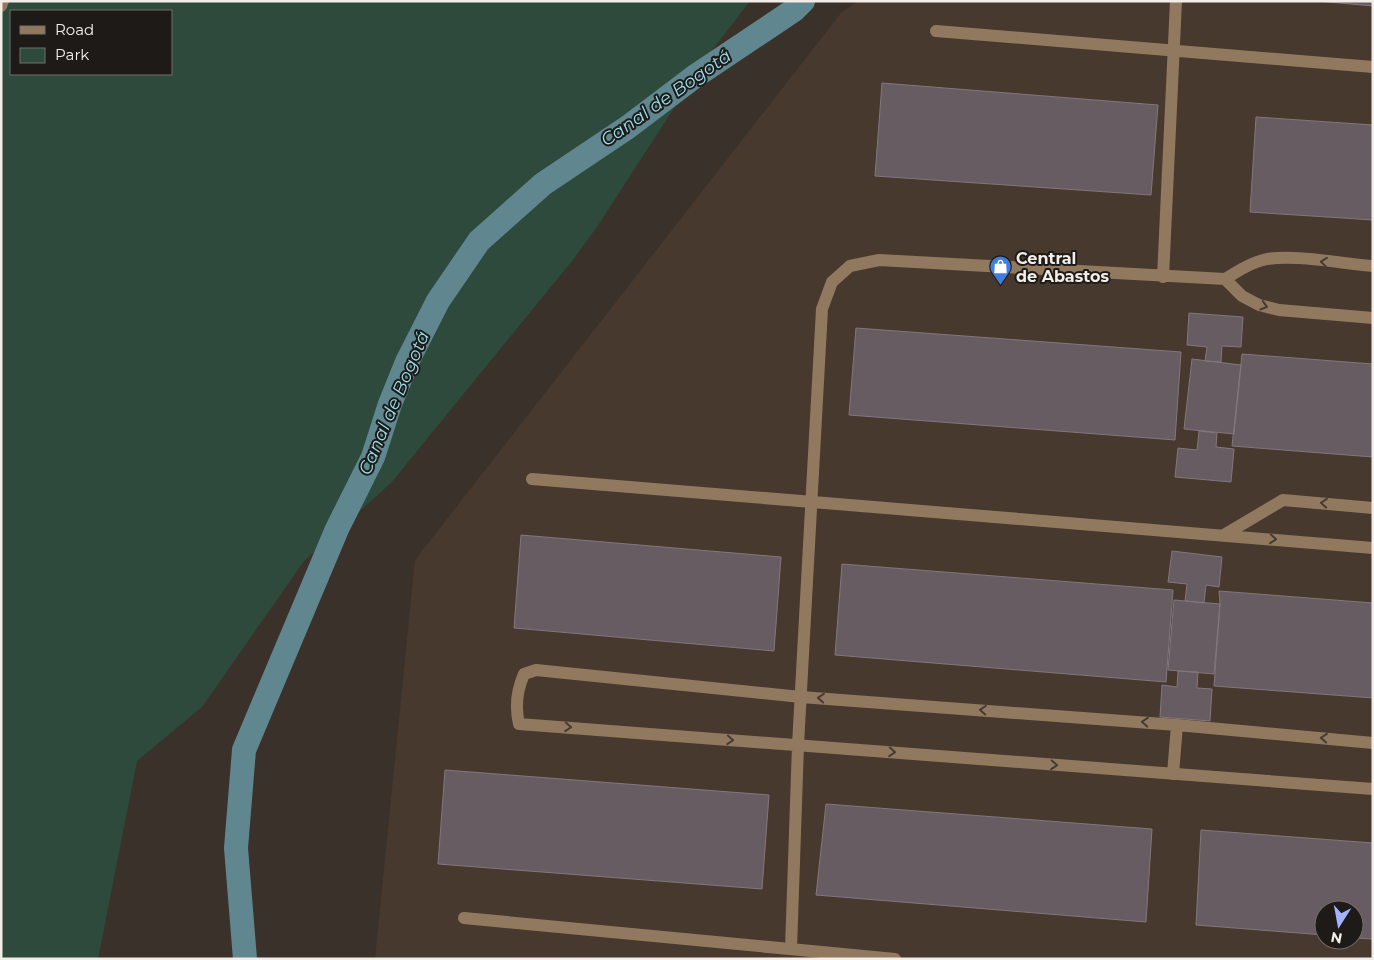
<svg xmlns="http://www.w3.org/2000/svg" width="1374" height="960" font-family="Montserrat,sans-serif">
  <rect width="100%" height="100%" fill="#3a312a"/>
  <path fill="#48392e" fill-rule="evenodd" d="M858 1H1373V959H375L415 560 841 13ZM1324 910H1354V940H1324Z"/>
  <path fill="#2d4a3d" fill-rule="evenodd" d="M1 1H750L707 57 597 227 572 261 391 483 304 561 202 707 137 761 98 959H1ZM11 11H171V74H11Z"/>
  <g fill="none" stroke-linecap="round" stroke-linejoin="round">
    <path stroke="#60878f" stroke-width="24" d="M245 959 236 848 244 750 337 529 373 457 390 404 407 362 438 301 479 241 543 184 628 127 694 77 794 10 803 1"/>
  </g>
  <path fill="#685c63" stroke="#83767d" d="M1317 1H1373V6Z
    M882 83 1158 105 1151 195 875 176Z
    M1256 117 1373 125V220L1250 212Z
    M1189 313 1243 317 1241 347 1222 346 1221 362 1205 361 1207 347 1187 345Z
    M856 328 1181 352 1175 440 849 415Z
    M1242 354 1373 364V457L1232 446Z
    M1192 359 1241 365 1234 434 1184 429Z
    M1199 431 1217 433 1216 447 1234 449 1231 482 1175 477 1178 448 1197 450Z
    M521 535 781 557 774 651 514 628Z
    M1172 551 1222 557 1219 587 1206 585 1204 603 1185 601 1187 584 1168 582Z
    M842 564 1173 590 1166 682 835 655Z
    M1219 591 1373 603V698L1214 686 1220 604Z
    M1174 600 1220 604 1214 674 1168 670Z
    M1178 671 1198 672 1197 688 1212 689 1210 721 1160 717 1162 685 1177 687Z
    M445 770 769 795 762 889 438 864Z
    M826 804 1152 829 1146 922 816 895Z
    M1201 830 1373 843V939L1354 938V910H1324V935L1196 925Z"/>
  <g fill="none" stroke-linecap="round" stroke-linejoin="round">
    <path stroke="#917960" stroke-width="12" d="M1 6 3 1
      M936 31 1373 67
      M1163 277 1176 1
      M1225 279 1242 296 1259 305 1279 310 1373 318
      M532 479 1373 548
      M1224 535 1283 500 1373 508
      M1373 743 1177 725 801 697 536 670 524 674C517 690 515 707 519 724L1373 789
      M1173 774 1177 725
      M464 918 895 959
      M791 949 798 745 822 309 832 282 850 266 879 260 1225 279C1237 272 1249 263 1263 260 1290 253 1343 264 1373 266"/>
  </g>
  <defs><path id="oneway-chevron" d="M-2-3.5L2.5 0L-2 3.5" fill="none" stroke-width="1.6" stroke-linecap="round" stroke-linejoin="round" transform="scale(1.25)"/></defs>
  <g stroke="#463b31">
    <use href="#oneway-chevron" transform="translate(1324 262) rotate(-174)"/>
    <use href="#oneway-chevron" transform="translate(1264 306) rotate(16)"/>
    <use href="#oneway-chevron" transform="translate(1324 503) rotate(-175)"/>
    <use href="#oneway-chevron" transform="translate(1273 539) rotate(5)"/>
    <use href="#oneway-chevron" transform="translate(821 698) rotate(-176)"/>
    <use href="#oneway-chevron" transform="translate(983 710) rotate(-176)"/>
    <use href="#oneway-chevron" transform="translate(1145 722) rotate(-176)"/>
    <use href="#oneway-chevron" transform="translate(568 727) rotate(4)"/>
    <use href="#oneway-chevron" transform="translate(1324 738) rotate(-175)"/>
    <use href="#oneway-chevron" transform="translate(730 740) rotate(4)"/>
    <use href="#oneway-chevron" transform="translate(892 752) rotate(4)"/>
    <use href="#oneway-chevron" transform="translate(1054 765) rotate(4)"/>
  </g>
  <defs>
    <symbol id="shop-pin" viewBox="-11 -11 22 30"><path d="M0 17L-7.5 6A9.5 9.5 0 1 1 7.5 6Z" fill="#3f7fe0" stroke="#1e1a17"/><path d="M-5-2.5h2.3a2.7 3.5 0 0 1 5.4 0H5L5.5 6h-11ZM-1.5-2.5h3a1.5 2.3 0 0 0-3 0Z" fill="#fff"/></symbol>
  </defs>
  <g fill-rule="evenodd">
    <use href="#shop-pin" x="988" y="254" width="25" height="34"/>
  </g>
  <g text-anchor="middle" stroke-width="4" stroke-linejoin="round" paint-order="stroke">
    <g font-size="16" font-weight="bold" fill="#f3ede8" stroke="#1e1a17" text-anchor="start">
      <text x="1016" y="264">Central<tspan x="1016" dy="18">de Abastos</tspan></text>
    </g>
    <g font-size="18" font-style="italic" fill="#97dfef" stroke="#1e1a17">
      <text transform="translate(666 98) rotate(-35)" y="6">Canal de Bogotá</text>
      <text transform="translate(394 403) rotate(-67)" y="6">Canal de Bogotá</text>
    </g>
  </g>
  <rect width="1374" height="960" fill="none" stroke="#f3ede8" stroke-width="5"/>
  <rect x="10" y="10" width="162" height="65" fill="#1e1a17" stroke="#736e6b"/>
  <rect x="20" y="26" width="25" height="8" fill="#917960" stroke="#736e6b"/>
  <text x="55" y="35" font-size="15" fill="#f3ede8">Road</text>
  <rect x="20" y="48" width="25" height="15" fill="#2d4a3d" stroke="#736e6b"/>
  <text x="55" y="60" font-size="15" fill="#f3ede8">Park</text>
  <g transform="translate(1339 925) rotate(191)"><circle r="24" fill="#1e1a17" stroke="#736e6b"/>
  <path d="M0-4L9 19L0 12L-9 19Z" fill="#a2b2fd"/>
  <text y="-8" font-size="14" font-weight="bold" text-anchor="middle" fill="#f3ede8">N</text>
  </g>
</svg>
